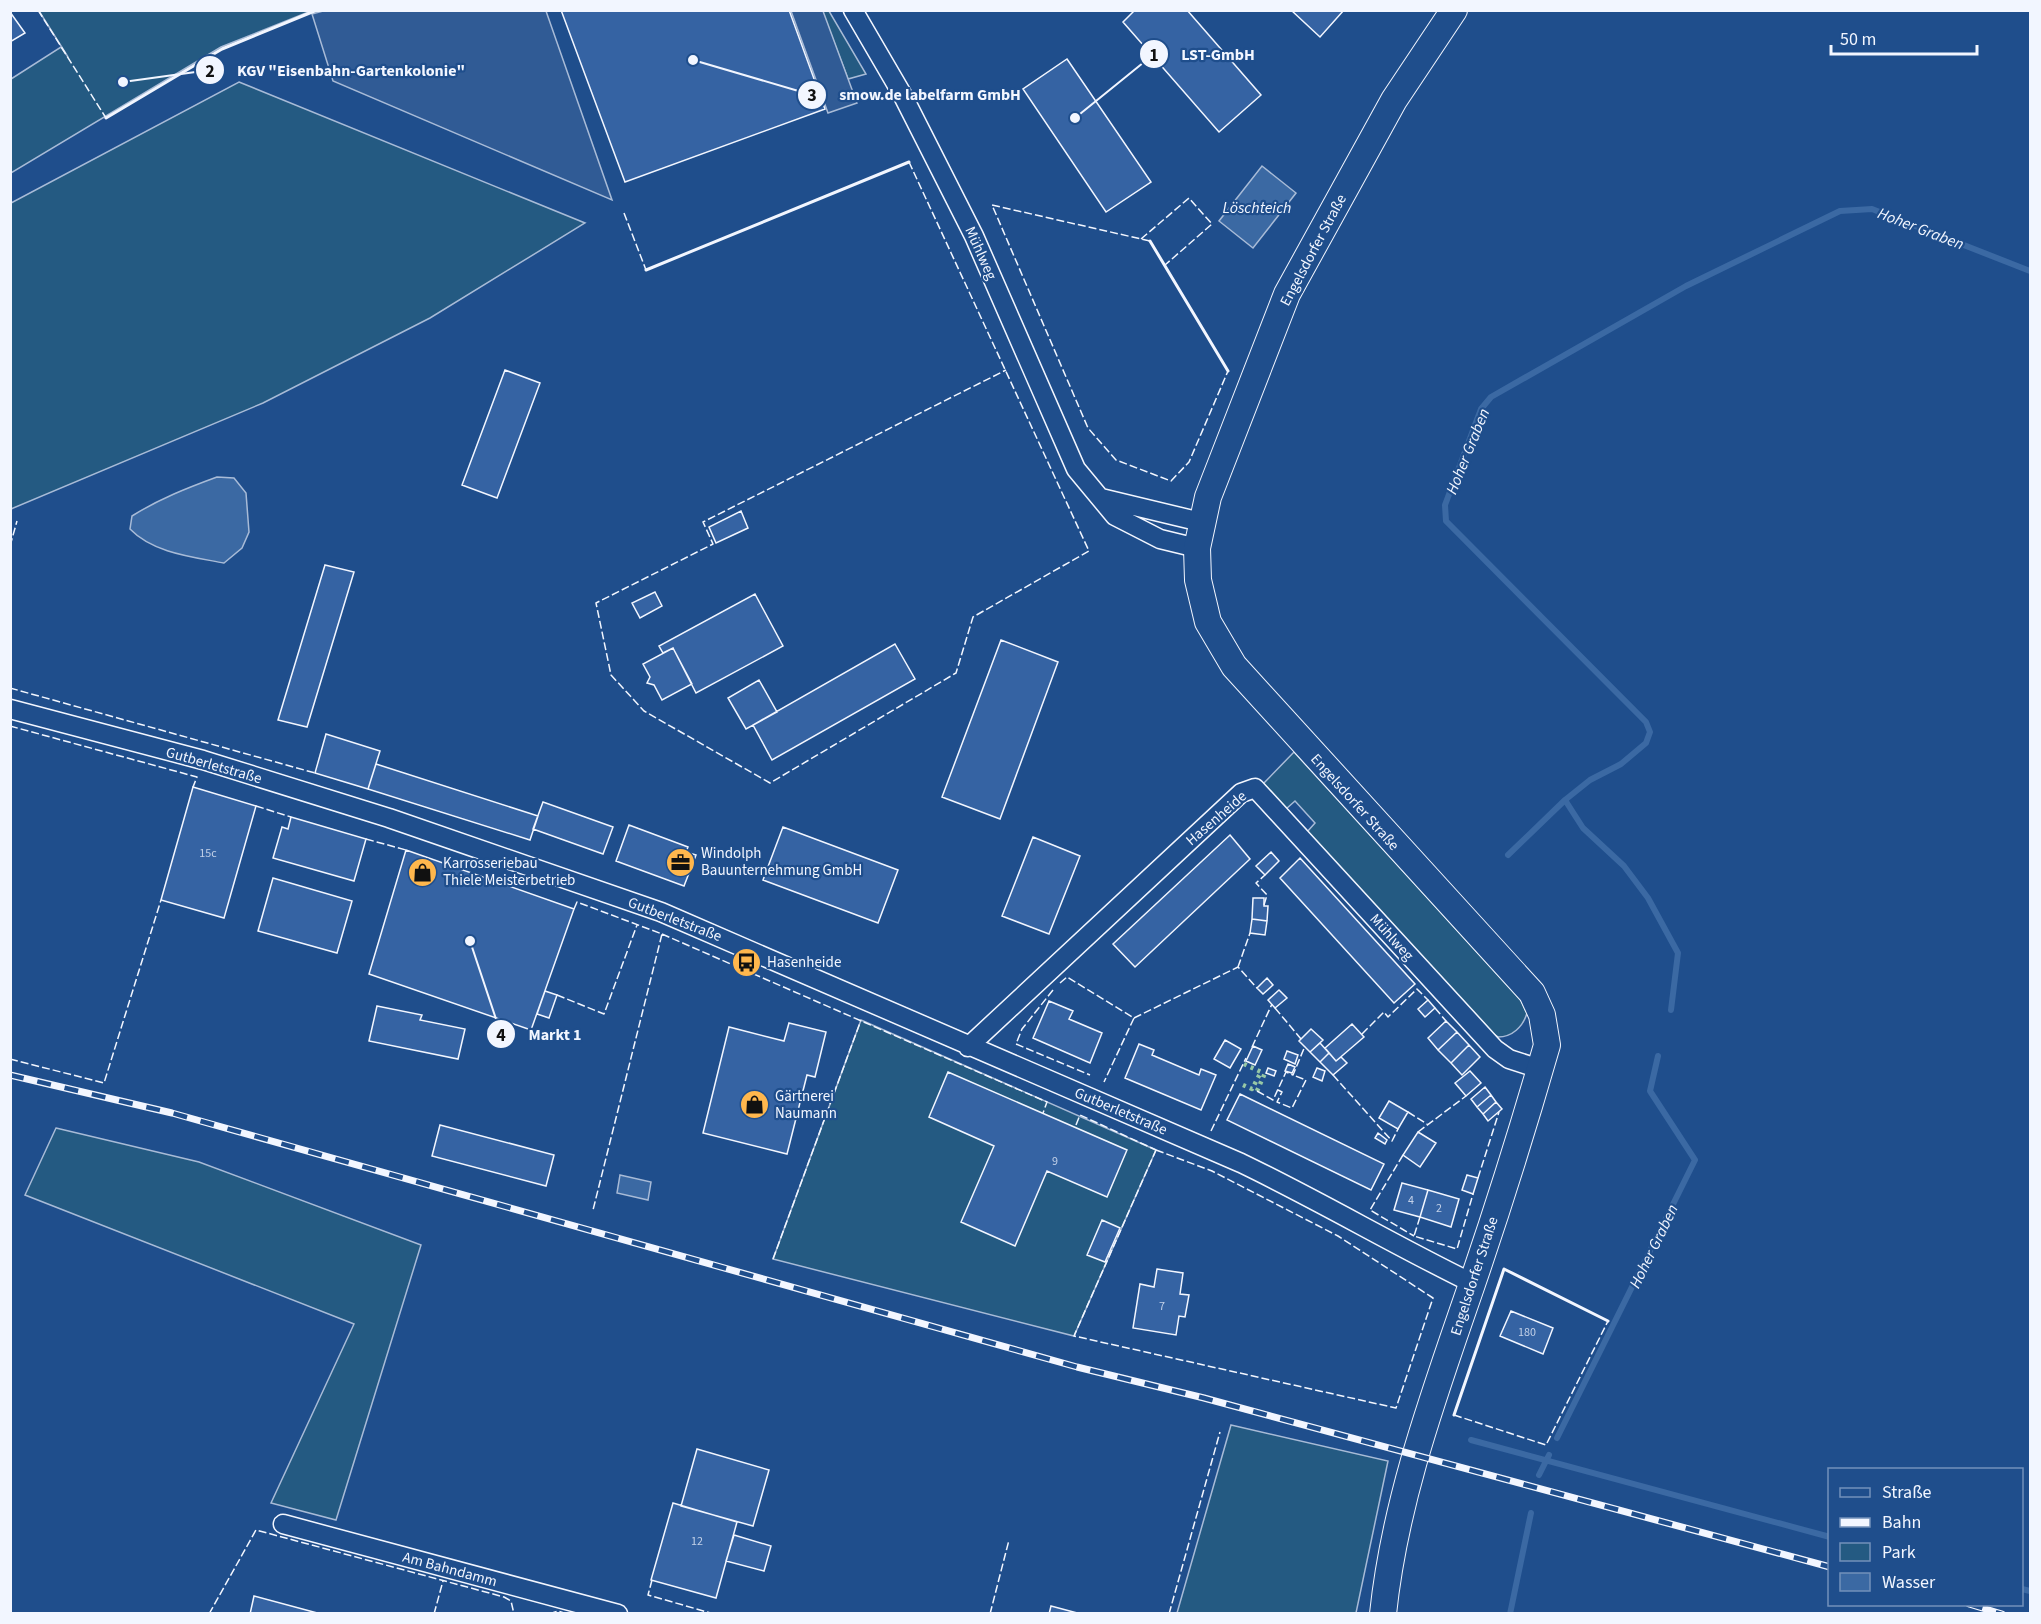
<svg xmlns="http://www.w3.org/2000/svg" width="2041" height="1624" font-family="'Source Sans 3',sans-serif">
  <rect width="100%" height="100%" fill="#1f4e8c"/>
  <path fill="#245a82" stroke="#a8bbd7" stroke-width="1.5" d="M39 11H311L221 47 11 173V79L61 47 68 57Z
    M822 11H829L866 74 848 79Z
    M239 82 585 223 430 318 263 403 11 509V203Z
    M1294 752 1520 999 1527 1013C1523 1027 1512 1037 1498 1037L1490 1032 1307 832 1315 823 1295 801 1286 809 1263 784Z
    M861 1020 1156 1150 1074 1336 773 1259Z
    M56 1128 199 1162 421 1245 336 1520 271 1503 354 1324 25 1195Z
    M1231 1425 1388 1461 1356 1613H1177Z"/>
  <path fill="#305b95" stroke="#a8bbd7" stroke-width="1.5" d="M323 11H546L612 200 333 81 312 14Z
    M791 11H823L857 103 828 113Z"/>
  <path fill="#3b69a3" stroke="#a8bbd7" stroke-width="1.5" d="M1262 166 1296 193 1253 248 1219 221Z
    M217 477 234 478 246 493 249 532 242 548 224 563C193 557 153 553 130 529L132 516C159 499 187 488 217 477Z
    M620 1175 651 1182 648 1200 617 1193Z"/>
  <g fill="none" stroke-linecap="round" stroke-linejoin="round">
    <path stroke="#3b69a3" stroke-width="6" d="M1508 855 1565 800
      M1671 1010 1678 953 1648 898 1624 866 1583 828 1565 800 1590 780 1621 764 1646 743 1650 732 1646 722 1446 521 1445 505 1481 409 1491 397 1686 286 1840 211 1872 209 2030 271
      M1557 1438 1695 1160 1650 1091 1658 1056
      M1471 1440 1830 1537
      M1539 1475 1549 1455
      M2022 1589 2030 1591
      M1510 1614 1531 1513"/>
  </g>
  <path fill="#3563a3" stroke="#f2f6ff" stroke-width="1.5" d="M561 10H789L825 109 625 182Z
    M1135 10H1187L1261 95 1219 132 1123 22Z
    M1291 10H1344L1320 37Z
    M10 12 25 33 10 42Z
    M1067 59 1151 182 1106 212 1023 89Z
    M505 370 540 383 497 498 462 485Z
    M741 511 748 528 716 543 709 527Z
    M325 565 354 572 307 727 278 720Z
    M655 592 662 606 640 618 632 603Z
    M755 594 783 646 696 693 673 648 663 653 659 646Z
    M1001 640 1058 662 1000 819 942 797Z
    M895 644 915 679 772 760 753 725Z
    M673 648 692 684 662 700 654 685 647 683 650 677 643 664Z
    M759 680 777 712 746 729 728 698Z
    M326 734 380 751 368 789 315 773Z
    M376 764 538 816 530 840 368 789Z
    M193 787 256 806 224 918 161 900Z
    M543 802 613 827 603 854 533 829Z
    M291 817 366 839 354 881 273 858 282 827 288 829Z
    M629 825 688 847 686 852 696 855 684 886 616 861Z
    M783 827 898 870 878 923 763 880Z
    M1230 835 1250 859 1135 967 1113 944Z
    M1033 837 1080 856 1049 934 1002 916Z
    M406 850 574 909 531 1030 369 974Z
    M1271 852 1279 861 1265 875 1256 866Z
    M1300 858 1415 984 1394 1003 1280 878Z
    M273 878 352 901 337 953 258 931Z
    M1253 898H1264V906H1268L1267 921 1252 919Z
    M1252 919 1267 921 1265 935 1250 933Z
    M1267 978 1273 985 1263 994 1257 988Z
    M1279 990 1287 998 1275 1008 1268 1000Z
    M545 991 557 995 549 1018 537 1014Z
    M1428 1000 1435 1008 1425 1017 1418 1009Z
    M1049 1001 1073 1011 1069 1019 1102 1033 1090 1063 1033 1038Z
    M377 1006 422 1015 420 1020 465 1029 458 1059 369 1041Z
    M1446 1021 1457 1032 1438 1050 1428 1038Z
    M789 1023 826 1032 815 1077 807 1075 787 1154 703 1133 729 1027 784 1041Z
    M1352 1024 1364 1037 1336 1061 1325 1048Z
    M1311 1029 1323 1040 1310 1052 1299 1041Z
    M1457 1032 1469 1045 1451 1063 1438 1050Z
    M1225 1040 1241 1049 1230 1068 1214 1059Z
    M1320 1043 1329 1053 1320 1062 1310 1052Z
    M1139 1044 1154 1050 1152 1055 1199 1075 1201 1069 1216 1075 1201 1110 1125 1078Z
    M1469 1045 1480 1057 1462 1075 1451 1063Z
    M1253 1046 1262 1050 1255 1065 1246 1061Z
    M1287 1051 1298 1055 1295 1064 1284 1059Z
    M1329 1053 1336 1061 1341 1057 1347 1063 1333 1075 1320 1062Z
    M1288 1064 1295 1067 1292 1073 1285 1071Z
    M1268 1068 1276 1071 1274 1076 1266 1073Z
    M1317 1068 1325 1071 1322 1081 1313 1077Z
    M1470 1071 1481 1083 1466 1096 1455 1083Z
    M948 1072 1127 1150 1107 1197 1047 1171 1015 1246 961 1222 994 1146 929 1117Z
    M1485 1087 1491 1095 1477 1107 1471 1099Z
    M1240 1094 1384 1164 1371 1190 1227 1120Z
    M1491 1095 1496 1102 1483 1114 1477 1107Z
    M1389 1101 1408 1112 1398 1129 1379 1118Z
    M1496 1102 1502 1109 1488 1121 1483 1114Z
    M440 1125 554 1155 546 1186 432 1156Z
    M1418 1132 1436 1143 1420 1167 1403 1155Z
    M1378 1133 1387 1140 1385 1144 1375 1138Z
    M1467 1175 1478 1178 1473 1194 1462 1190Z
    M1402 1183 1428 1190 1420 1217 1394 1210Z
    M1428 1190 1459 1199 1451 1227 1420 1217Z
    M1102 1220 1120 1228 1105 1262 1087 1255Z
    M1157 1269 1183 1273 1180 1294 1189 1295 1185 1317 1179 1316 1176 1335 1133 1328 1140 1284 1154 1287Z
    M1511 1311 1553 1328 1543 1354 1500 1336Z
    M697 1449 769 1470 753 1526 681 1506Z
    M673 1503 737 1522 716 1598 651 1580Z
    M734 1535 771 1546 764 1571 726 1561Z
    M254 1596 321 1614H250Z
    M1051 1606 1081 1614H1049Z"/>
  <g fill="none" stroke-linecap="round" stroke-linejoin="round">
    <defs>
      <path id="minor" d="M853 10 902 94 974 236 1076 469 1115 516 1160 539 1197 548
        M1101 498 1201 522
        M10 709 203 760 389 818 661 912 1241 1163C1320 1201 1394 1245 1472 1283
        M968 1047 1241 793 1255 788 1495 1049 1509 1059 1540 1069
        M283 1524 618 1614"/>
      <path id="secondary" d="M1383 1614C1395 1499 1435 1392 1472 1284 1499 1205 1524 1125 1547 1045L1542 1015 1532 993 1234 666 1208 622 1198 580 1197 548 1208 497 1287 294 1394 100 1454 10"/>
    </defs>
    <use href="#minor" stroke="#f2f6ff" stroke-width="21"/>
    <use href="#secondary" stroke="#f2f6ff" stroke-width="28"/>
    <use href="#minor" stroke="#1f4e8c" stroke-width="18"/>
    <use href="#secondary" stroke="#1f4e8c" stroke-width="26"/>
    <defs>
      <path id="rail" d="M10 1075 172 1113 1077 1367 1204 1398 1830 1567
        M1969 1604 2002 1614"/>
    </defs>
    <use href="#rail" stroke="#f2f6ff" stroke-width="7"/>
    <use href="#rail" stroke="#1f4e8c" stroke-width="4.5" stroke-dasharray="14" stroke-linecap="butt"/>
    <path stroke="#97c8a6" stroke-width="4.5" stroke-dasharray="3 4.5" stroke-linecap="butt" d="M1243 1085 1252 1089 1261 1072 1244 1064
      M1257 1091 1265 1073"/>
    <path stroke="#f2f6ff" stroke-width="1.5" stroke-dasharray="8 3" stroke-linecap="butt" d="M38 10 106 118
      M909 162 1089 551 973 617 956 673 770 783 644 711 611 675 596 603 713 544 703 522 1006 370
      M624 213 646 270
      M1141 239 1189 198 1212 224 1165 265
      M1150 241 992 205 1088 428 1116 460 1171 481 1189 462 1228 371
      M10 546 17 521
      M10 688 315 773
      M10 726 197 777 193 787
      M256 806 291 817
      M366 839 406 850
      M1264 905 1267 895 1256 883 1265 875
      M574 909 577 902 662 934 593 1210
      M662 934 1047 1102 1043 1113
      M1238 967 1250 933
      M1060 983 1067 977 1134 1018 1104 1082
      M1053 990 1022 1029 1016 1044 1090 1075
      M557 995 604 1014 637 925
      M1275 1008 1301 1039
      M1435 1008 1446 1021
      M1134 1018 1238 967 1257 988
      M1362 1034 1384 1012 1388 1017 1417 989 1428 1000
      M1252 1047 1272 1004
      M10 1059 104 1083 161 900
      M1333 1075 1392 1141 1398 1129
      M1278 1090 1282 1092 1277 1102 1292 1108 1306 1080 1293 1075
      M1257 1091 1273 1100 1286 1072 1293 1075 1305 1046
      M1408 1112 1427 1124
      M1076 1125 1080 1115 1156 1150
      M1211 1131 1246 1058
      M1418 1132 1466 1096
      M1156 1150 1212 1171 1338 1236 1433 1298 1396 1408 1074 1336Z
      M1403 1155 1370 1210 1414 1236
      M1478 1178 1499 1112
      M1420 1217 1414 1236 1457 1249 1473 1194
      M773 1259 861 1020
      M1454 1415 1546 1445 1608 1321
      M652 1580 648 1595 714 1614
      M209 1614 256 1530 504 1597 511 1601 514 1614
      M434 1614 443 1581
      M549 1614 558 1611 567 1614
      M990 1614 1009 1540
      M1169 1614 1220 1432"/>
    <path stroke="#f2f6ff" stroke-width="3" d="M106 118 222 49 317 10
      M1150 241 1228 371
      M646 270 909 162
      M1454 1415 1504 1269 1608 1321"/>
  </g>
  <defs>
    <symbol id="office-disc" viewBox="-11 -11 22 22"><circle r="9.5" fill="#ffb74d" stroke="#1f4e8c"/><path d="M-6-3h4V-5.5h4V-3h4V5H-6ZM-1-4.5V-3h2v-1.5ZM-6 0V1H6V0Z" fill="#111"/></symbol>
    <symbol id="shop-disc" viewBox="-11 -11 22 22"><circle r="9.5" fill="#ffb74d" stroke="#1f4e8c"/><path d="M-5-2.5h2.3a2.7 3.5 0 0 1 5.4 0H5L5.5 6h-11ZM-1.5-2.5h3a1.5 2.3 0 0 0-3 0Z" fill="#111"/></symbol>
    <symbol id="bus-disc" viewBox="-11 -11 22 22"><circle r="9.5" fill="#ffb74d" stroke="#1f4e8c"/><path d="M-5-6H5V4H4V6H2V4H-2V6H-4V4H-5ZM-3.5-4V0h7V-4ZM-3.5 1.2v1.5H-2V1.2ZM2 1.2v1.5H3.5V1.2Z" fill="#111"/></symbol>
  </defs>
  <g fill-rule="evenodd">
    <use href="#office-disc" x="664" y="846" width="33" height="33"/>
    <use href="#shop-disc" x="406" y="856" width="33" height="33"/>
    <use href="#bus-disc" x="730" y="946" width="33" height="33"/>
    <use href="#shop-disc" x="738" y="1088" width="33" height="33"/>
  </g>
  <g text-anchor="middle" stroke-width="4.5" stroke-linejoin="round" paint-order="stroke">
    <g font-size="12" fill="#c3d1e8">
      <text x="208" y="857">15c</text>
      <text x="1055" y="1165">9</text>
      <text x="1411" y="1204">4</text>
      <text x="1439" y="1212">2</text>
      <text x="1162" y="1310">7</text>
      <text x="1527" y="1336">180</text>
      <text x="697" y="1545">12</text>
    </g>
    <g font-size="15" fill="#f2f6ff" stroke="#1f4e8c">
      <text transform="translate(1313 250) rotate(-62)" y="5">Engelsdorfer Straße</text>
      <text transform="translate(981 253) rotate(66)" y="5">Mühlweg</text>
      <text transform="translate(214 765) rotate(16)" y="5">Gutberletstraße</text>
      <text transform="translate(1355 802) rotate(48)" y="5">Engelsdorfer Straße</text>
      <text transform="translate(1216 818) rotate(-41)" y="5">Hasenheide</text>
      <text transform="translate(675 919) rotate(21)" y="5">Gutberletstraße</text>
      <text transform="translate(1392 937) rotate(48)" y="5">Mühlweg</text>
      <text transform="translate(1121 1111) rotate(23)" y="5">Gutberletstraße</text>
      <text transform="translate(1474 1276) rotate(-72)" y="5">Engelsdorfer Straße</text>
      <text transform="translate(450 1569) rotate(15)" y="5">Am Bahndamm</text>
    </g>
    <g font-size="15" fill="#f2f6ff" stroke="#1f4e8c" text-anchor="start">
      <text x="701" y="858">Windolph<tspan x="701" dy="17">Bauunternehmung GmbH</tspan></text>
      <text x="443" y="868">Karrosseriebau<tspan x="443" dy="17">Thiele Meisterbetrieb</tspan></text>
      <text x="767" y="967">Hasenheide</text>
      <text x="775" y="1101">Gärtnerei<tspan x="775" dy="17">Naumann</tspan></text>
    </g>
    <g font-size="16" font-style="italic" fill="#f2f6ff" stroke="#1f4e8c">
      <text x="1257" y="213">Löschteich</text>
      <text transform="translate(1921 228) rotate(21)" y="6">Hoher Graben</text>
      <text transform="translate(1467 451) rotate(-68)" y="6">Hoher Graben</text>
      <text transform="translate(1653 1246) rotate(-64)" y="6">Hoher Graben</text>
    </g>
  </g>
  <path fill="none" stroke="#f2f6ff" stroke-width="2" d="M1075 118L1154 54M123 82L210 70M693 60L812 95M470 941L501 1034"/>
  <g fill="#f2f6ff" stroke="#1f4e8c" stroke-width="2">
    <circle cx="1075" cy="118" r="6"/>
    <circle cx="123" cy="82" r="6"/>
    <circle cx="693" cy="60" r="6"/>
    <circle cx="470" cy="941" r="6"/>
    <circle cx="1154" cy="54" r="15"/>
    <circle cx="210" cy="70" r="15"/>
    <circle cx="812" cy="95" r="15"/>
    <circle cx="501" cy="1034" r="15"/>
  </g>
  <g font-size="18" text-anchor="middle" font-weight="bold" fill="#111">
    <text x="1154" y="61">1</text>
    <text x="210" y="77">2</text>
    <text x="812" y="101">3</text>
    <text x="501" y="1041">4</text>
  </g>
  <g font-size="16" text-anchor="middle" font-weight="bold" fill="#f2f6ff" stroke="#1f4e8c" stroke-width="4.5" stroke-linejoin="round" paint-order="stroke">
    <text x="1218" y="60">LST-GmbH</text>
    <text x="351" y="76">KGV "Eisenbahn-Gartenkolonie"</text>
    <text x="930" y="100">smow.de labelfarm GmbH</text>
    <text x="555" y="1040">Markt 1</text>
  </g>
  <rect width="2041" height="1624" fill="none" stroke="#f2f6ff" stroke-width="24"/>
  <rect x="1828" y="1468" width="195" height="138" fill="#1f4e8c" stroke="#7391ba" stroke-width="1.5"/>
  <rect x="1840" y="1488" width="30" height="9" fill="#1f4e8c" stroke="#7391ba" stroke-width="1.5"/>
  <text x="1882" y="1498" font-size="18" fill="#f2f6ff">Straße</text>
  <rect x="1840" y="1518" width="30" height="9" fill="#f2f6ff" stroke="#7391ba" stroke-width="1.5"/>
  <text x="1882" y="1528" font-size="18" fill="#f2f6ff">Bahn</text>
  <rect x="1840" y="1543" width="30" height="18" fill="#245a82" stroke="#7391ba" stroke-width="1.5"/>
  <text x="1882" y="1558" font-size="18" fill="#f2f6ff">Park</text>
  <rect x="1840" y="1573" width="30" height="18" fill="#3b69a3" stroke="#7391ba" stroke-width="1.5"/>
  <text x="1882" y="1588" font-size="18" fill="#f2f6ff">Wasser</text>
  <path d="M1831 45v9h146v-9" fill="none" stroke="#f2f6ff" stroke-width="3"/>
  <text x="1840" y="45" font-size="18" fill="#f2f6ff" stroke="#1f4e8c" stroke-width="4.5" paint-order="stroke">50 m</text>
</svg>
